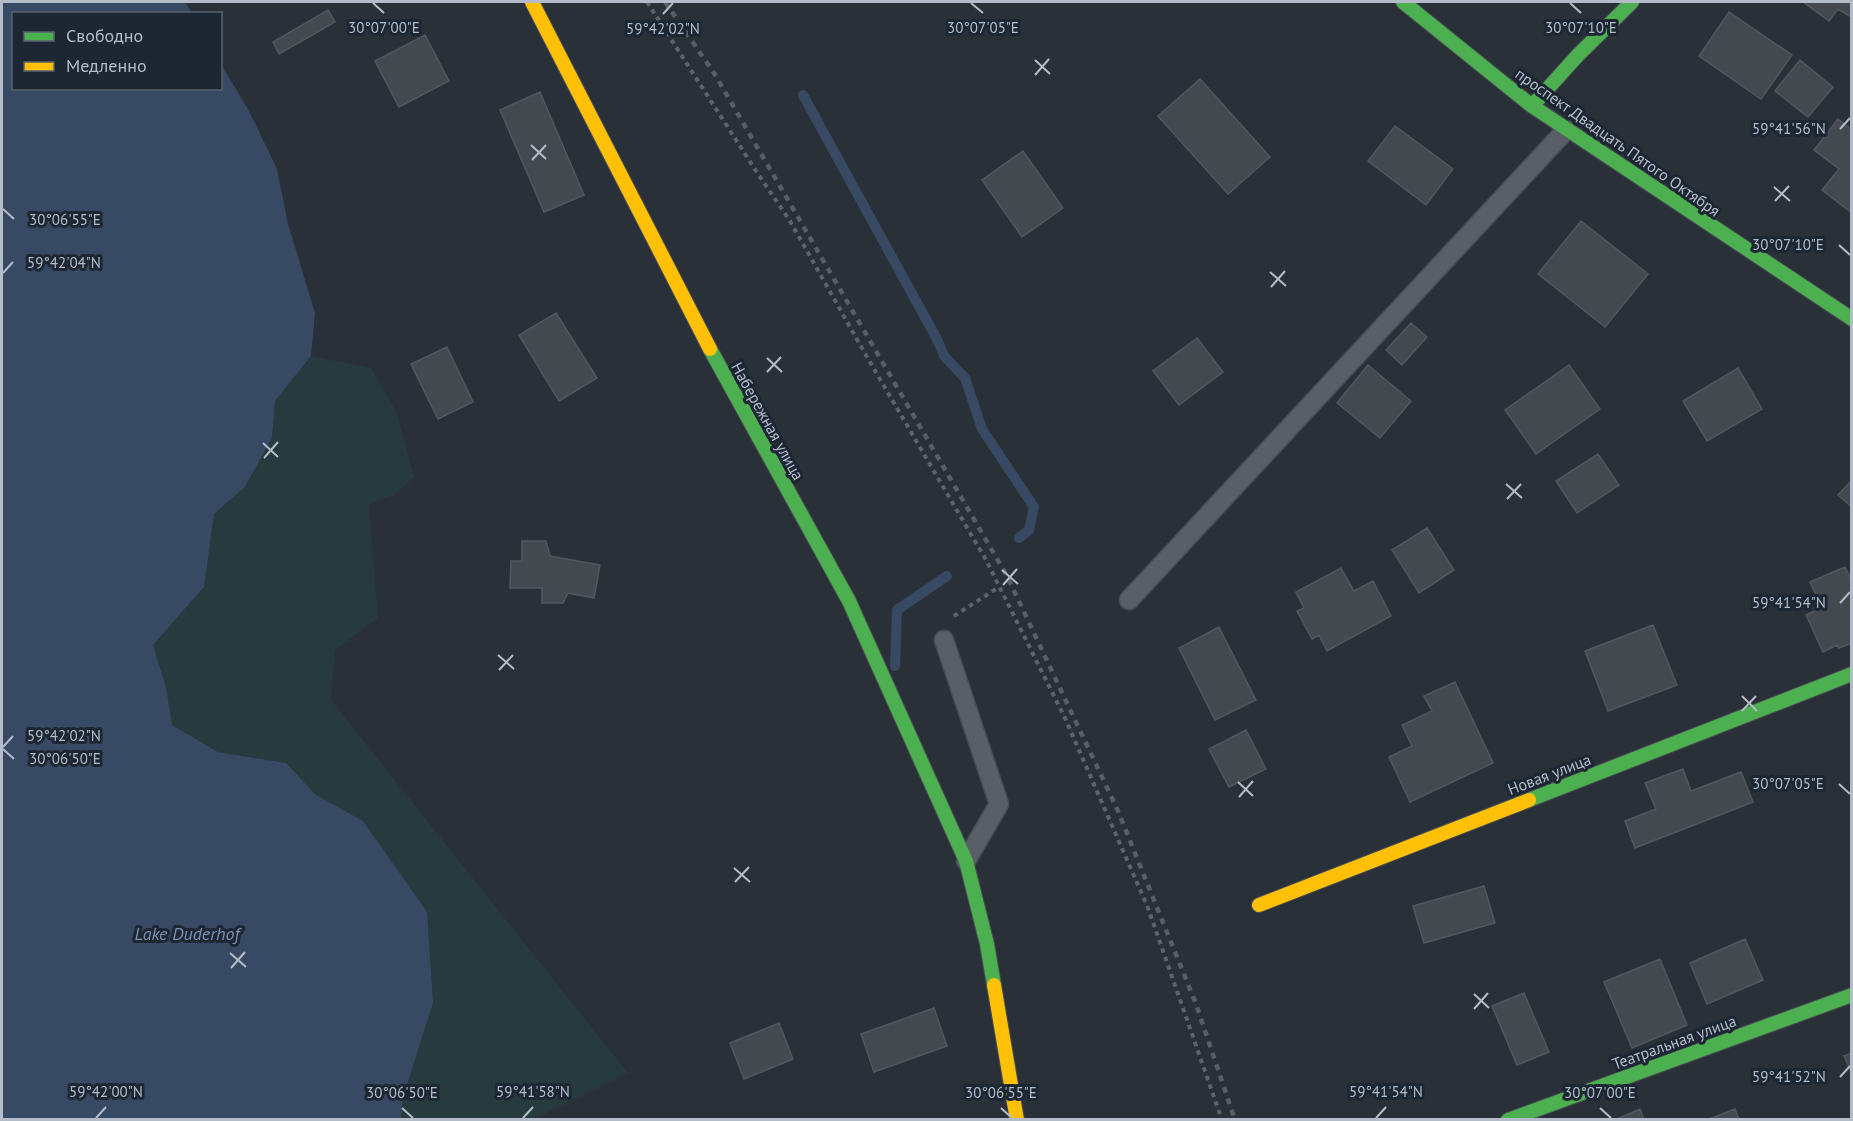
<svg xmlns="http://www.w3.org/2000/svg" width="1853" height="1121" font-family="'PT Sans',sans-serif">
  <rect width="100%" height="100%" fill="#2a3038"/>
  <path fill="#273a3e" d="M311 356 371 368 397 413 414 477 394 495 369 505 378 618 335 650 331 700 628 1073 534 1119H401L403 1097 363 822 316 795 286 763 218 752 172 725 166 687 153 645 204 587 214 514 245 487 272 438 275 401Z"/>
  <path fill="#384963" d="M2 2H185L192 13 14 14V88H220L221 64 249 111 277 169 288 224 315 313 311 356 275 401 272 438 245 487 214 514 204 587 153 645 166 687 172 725 218 752 286 763 316 795 363 821 427 912 433 1003 403 1097 401 1119H2Z"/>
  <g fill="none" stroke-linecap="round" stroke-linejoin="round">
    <path stroke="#384963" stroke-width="10" d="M803 95 938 341 944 356 965 378 982 429 1034 507 1029 530 1019 538
      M895 666 897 610 947 576"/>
  </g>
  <path fill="#444950" stroke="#52575f" stroke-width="1.5" d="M1803 2H1852V12L1849 16 1838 9 1829 21Z
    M328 10 335 22 279 54 273 42Z
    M1729 12 1792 55 1761 99 1699 56Z
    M425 35 449 81 399 107 375 61Z
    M1800 60 1833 87 1808 117 1775 91Z
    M1200 79 1270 157 1228 194 1158 116Z
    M540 92 584 195 544 212 500 110Z
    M1838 119 1852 130V213L1822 190 1839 169 1814 150Z
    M1395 126 1453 169 1426 205 1368 161Z
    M1023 151 1063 208 1022 237 982 180Z
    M1581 221 1648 274 1605 327 1538 274Z
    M556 313 597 378 559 401 519 335Z
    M1411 323 1427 337 1402 365 1386 350Z
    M1197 338 1223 372 1179 405 1153 371Z
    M447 347 473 402 438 419 411 364Z
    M1368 365 1411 401 1380 438 1337 403Z
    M1569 365 1600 409 1536 454 1505 410Z
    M1738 368 1762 409 1707 441 1683 401Z
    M1598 454 1619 485 1577 513 1556 481Z
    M1852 480V507L1838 495Z
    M1427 528 1454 570 1419 593 1392 550Z
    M522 541H546L550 556 600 565 594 598 568 593 563 603H542V588H510L511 561H522Z
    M1845 567 1852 581V643L1839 648 1837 645 1823 652 1806 615 1822 608 1810 582Z
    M1341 568 1354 591 1373 581 1391 616 1327 651 1319 635 1312 639 1297 611 1304 608 1296 592Z
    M1653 625 1677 685 1608 711 1585 651Z
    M1219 627 1256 700 1215 720 1179 648Z
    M1455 682 1493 763 1410 802 1389 757 1412 746 1402 725 1432 711 1424 696Z
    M1246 730 1266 769 1229 787 1209 749Z
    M1683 769 1691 791 1741 772 1753 802 1635 848 1625 821 1656 809 1645 783Z
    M1484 886 1495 923 1424 943 1413 906Z
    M1745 939 1763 980 1707 1004 1690 963Z
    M1660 959 1687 1025 1632 1048 1604 982Z
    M1524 993 1549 1052 1517 1065 1492 1006Z
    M934 1008 947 1046 874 1072 861 1034Z
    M779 1023 793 1059 744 1079 730 1043Z
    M1852 1053V1074L1844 1056Z
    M1640 1109 1644 1120H1615Z
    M1735 1109 1739 1120H1707Z"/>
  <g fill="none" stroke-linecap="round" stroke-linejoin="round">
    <defs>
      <path id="lane" d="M1129 600 1566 130
        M944 640 999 804 966 861"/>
      <path id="fast" d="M1403 2 1532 106 1852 319
        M1532 106 1578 55 1632 2
        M710 349 849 601 966 861 987 944 994 985
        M1529 800 1852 674
        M1508 1120 1852 995"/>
      <path id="slow" d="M532 2 710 349
        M1259 905 1529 800
        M994 985 1017 1120"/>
    </defs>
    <use href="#lane" stroke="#484c53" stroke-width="21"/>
    <use href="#fast" stroke="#484c53" stroke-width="16"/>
    <use href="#slow" stroke="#484c53" stroke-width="16"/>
    <path stroke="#5d636a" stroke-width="4" stroke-dasharray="4.5 4.5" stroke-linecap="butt" d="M647 2 758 174 790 221 867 357 986 560 1065 718 1148 908 1222 1120
      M954 616 999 587"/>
    <use href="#lane" stroke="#5a5e66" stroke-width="18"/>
    <use href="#fast" stroke="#4caf50" stroke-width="14"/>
    <use href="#slow" stroke="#ffc107" stroke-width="14"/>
    <path stroke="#595d64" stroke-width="4.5" stroke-dasharray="6 6" stroke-linecap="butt" d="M665 2 714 73 1007 576 1118 811 1196 1004 1235 1120"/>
  </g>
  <path fill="none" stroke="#b4bcc9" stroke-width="2" d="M373 3 384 13M971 3 983 13M1570 3 1581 13M663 14 673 3M1035 60 1050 74M1035 75 1049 59M1840 129 1850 118M531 145 546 159M532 160 546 145M1774 187 1790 201M1775 201 1789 186M3 209 14 219M1839 245 1850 255M1270 272 1286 286M3 273 13 262M1271 287 1285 271M767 358 782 372M767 372 781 357M263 443 278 457M264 458 278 442M1506 484 1522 498M1507 499 1521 484M1002 570 1018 584M1003 585 1017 569M1840 603 1850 592M498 655 514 669M499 670 513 655M1742 696 1757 711M1742 711 1756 696M3 747 13 736M3 749 14 759M1238 782 1253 796M1839 784 1850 794M1239 797 1253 781M734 868 750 882M735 882 749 867M230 953 246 967M231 968 245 952M1474 994 1489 1008M1474 1009 1488 993M1840 1077 1850 1066M402 1108 413 1118M1001 1108 1012 1118M1600 1108 1611 1118M96 1118 106 1107M523 1118 533 1107M1376 1118 1386 1107"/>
  <g text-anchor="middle" stroke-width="6" stroke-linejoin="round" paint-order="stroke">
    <g font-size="16" fill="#b4bcc9" stroke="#1d2633">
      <text transform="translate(1618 142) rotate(35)" y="6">проспект Двадцать Пятого Октября</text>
      <text transform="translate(768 421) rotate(61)" y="6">Набережная улица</text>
      <text transform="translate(1549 774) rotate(-21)" y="6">Новая улица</text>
      <text transform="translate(1674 1042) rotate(-20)" y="6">Театральная улица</text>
    </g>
    <g font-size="18" font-style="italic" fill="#7c92b1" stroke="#1d2633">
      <text x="187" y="940">Lake Duderhof</text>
    </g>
  </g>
  <g font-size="15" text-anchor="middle" fill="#b4bcc9" stroke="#1d2633" stroke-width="6" stroke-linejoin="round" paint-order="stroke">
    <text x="384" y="33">30°07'00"E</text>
    <text x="983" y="33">30°07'05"E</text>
    <text x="1581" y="33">30°07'10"E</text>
    <text x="663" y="34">59°42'02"N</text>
    <text x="1789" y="134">59°41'56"N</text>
    <text x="65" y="225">30°06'55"E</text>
    <text x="1788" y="250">30°07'10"E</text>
    <text x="64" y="268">59°42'04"N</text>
    <text x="1789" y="608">59°41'54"N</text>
    <text x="64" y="741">59°42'02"N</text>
    <text x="65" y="764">30°06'50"E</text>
    <text x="1788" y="789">30°07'05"E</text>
    <text x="1789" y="1082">59°41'52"N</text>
    <text x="106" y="1097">59°42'00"N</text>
    <text x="533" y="1097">59°41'58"N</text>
    <text x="1386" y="1097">59°41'54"N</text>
    <text x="402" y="1098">30°06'50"E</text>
    <text x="1001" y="1098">30°06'55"E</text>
    <text x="1600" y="1098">30°07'00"E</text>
  </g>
  <rect width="1853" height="1121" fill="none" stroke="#b4bcc9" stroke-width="6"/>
  <rect x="12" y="12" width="210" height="78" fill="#1d2633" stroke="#59626f" stroke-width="1.5"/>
  <rect x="24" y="32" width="30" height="9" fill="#4caf50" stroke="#59626f" stroke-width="1.5"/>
  <text x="66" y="42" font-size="18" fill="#b4bcc9">Свободно</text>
  <rect x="24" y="62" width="30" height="9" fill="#ffc107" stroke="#59626f" stroke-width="1.5"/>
  <text x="66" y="72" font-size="18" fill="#b4bcc9">Медленно</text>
</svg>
